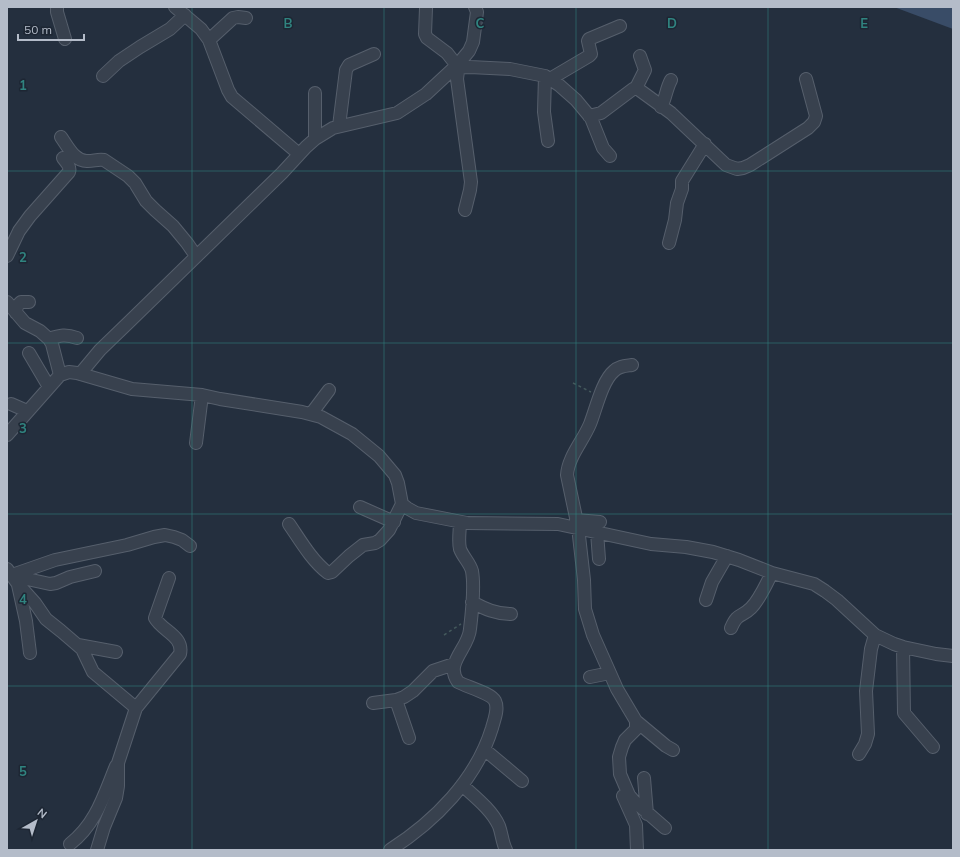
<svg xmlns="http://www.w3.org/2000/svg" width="960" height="857" font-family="Mulish,sans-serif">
  <rect width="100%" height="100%" fill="#242f3e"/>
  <path fill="#394c67" d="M894 7H953V29Z"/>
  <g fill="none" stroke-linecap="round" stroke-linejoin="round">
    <defs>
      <path id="minor" d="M57 7V12L65 39
        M175 7 201 29 209 40 228 90 232 97 299 154
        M426 8 425 34 427 38 447 53 458 67
        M209 40 233 18 238 17 246 18
        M103 76 119 61 140 47 170 29 185 15
        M545 76 544 112 548 141
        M550 79 589 56 591 54 588 41 589 39 620 26
        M636 88 645 70 640 56
        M661 107C666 98 666 89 671 80
        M589 116 601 113 633 89H638L671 113 726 165 737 169 743 168 750 165 808 128 814 122 816 116 806 79
        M339 126 346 70 349 65 374 54
        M61 137C68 147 75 162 88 161 94 161 98 159 104 160L128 176 135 183 146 201 155 210 173 226 187 243 196 256
        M315 139V93
        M465 210 470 190 471 182 457 79 459 63 469 51 473 42 477 12 475 7
        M669 243 675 220 677 203 682 189V181L705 144
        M7 256 19 231 30 216 69 172C71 167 66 162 63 158
        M7 302 25 323 40 331 49 339 52 344 60 375
        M16 313 17 306 21 302H29
        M49 339C60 335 66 334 77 338
        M29 353 49 387
        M632 365C625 366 619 366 614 371 602 381 596 409 590 424 583 441 568 457 567 475L578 527 584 580 585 609 593 635 617 689 636 721V729L625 740 622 747 619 757 620 774 629 795 634 801 665 828
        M80 374 100 350 129 322 282 173 306 147 315 139 333 128 397 113 426 94 454 68 470 67 510 69 545 76 559 85 576 100 591 118 603 148 610 156
        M11 404 27 411
        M311 414 329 390
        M7 435 60 375 69 372 77 373 132 389 202 395 220 399 302 412 321 417 352 434 379 456 395 475 398 483 402 504 407 508 416 513 467 523 558 524 651 544 686 547 713 552 739 560 772 573 814 584 825 591 837 600 875 635 894 644 903 647 936 654 953 656
        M196 443 202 395
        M360 507 394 522
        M576 520 600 522
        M289 524C300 540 312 561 328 573L332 572 349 556 363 545 375 543 380 540 389 530 402 504
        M597 532 599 559
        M7 569 18 584 35 603 46 619 61 631 82 649 93 672 136 708
        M18 573 27 579 50 584 56 583 70 577 95 571
        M12 575 55 560 127 545 154 537 165 535 174 537 182 540 190 546
        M18 585 26 621 30 653
        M706 600 712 582 727 556
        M472 602C485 609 496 614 511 614
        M731 628C738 612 741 618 751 608 760 599 766 584 772 573
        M78 645 116 652
        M903 647 904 713 933 747
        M590 677 610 673
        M396 700 409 738
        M373 703 396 700 404 697 413 691 433 671 454 664
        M636 721 666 746 673 750
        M484 749 522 781
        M859 754 865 744 868 734 866 691 871 649 875 635
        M644 778 647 814
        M462 785C475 797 492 810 499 826 502 834 502 842 506 850
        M623 796 636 825 637 850
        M70 844C96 824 104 795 116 766
        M97 850 104 827 116 798 118 786V763L136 708 180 654C184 636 162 631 155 618L169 578
        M390 850C435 821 476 780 492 728 494 720 499 709 495 701 491 693 467 687 458 682 444 663 469 648 470 629 472 612 475 588 472 571 470 563 463 557 460 549 458 541 460 530 460 522"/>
    </defs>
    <use href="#minor" stroke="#565f6c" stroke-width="14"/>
    <path stroke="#44595c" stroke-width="1.5" stroke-dasharray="3 3" stroke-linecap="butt" d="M573 383 591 392
      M444 635 461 624"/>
    <use href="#minor" stroke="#38414e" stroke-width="12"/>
  </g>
  <path fill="none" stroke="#308480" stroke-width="1" stroke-opacity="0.55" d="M192 7V850M384 7V850M576 7V850M768 7V850M7 171H953M7 343H953M7 514H953M7 686H953"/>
  <g font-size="13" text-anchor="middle" font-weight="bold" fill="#308480" stroke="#1d2633" stroke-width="3" stroke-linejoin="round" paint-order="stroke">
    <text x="288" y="28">B</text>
    <text x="480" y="28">C</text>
    <text x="672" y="28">D</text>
    <text x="864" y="28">E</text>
    <text x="23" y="90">1</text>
    <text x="23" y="262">2</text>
    <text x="23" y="433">3</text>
    <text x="23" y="604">4</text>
    <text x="23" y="776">5</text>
  </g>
  <rect width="960" height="857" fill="none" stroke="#b4bcc9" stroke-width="16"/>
  <g transform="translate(36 821) rotate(39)" stroke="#1d2633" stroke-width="3" paint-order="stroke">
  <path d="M0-3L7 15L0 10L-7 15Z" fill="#b4bcc9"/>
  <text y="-6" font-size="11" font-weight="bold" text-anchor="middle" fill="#b4bcc9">N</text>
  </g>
  <path d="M18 34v6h66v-6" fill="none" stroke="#b4bcc9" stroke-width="2"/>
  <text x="24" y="34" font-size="12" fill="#b4bcc9" stroke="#1d2633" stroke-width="3" paint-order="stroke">50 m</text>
</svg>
